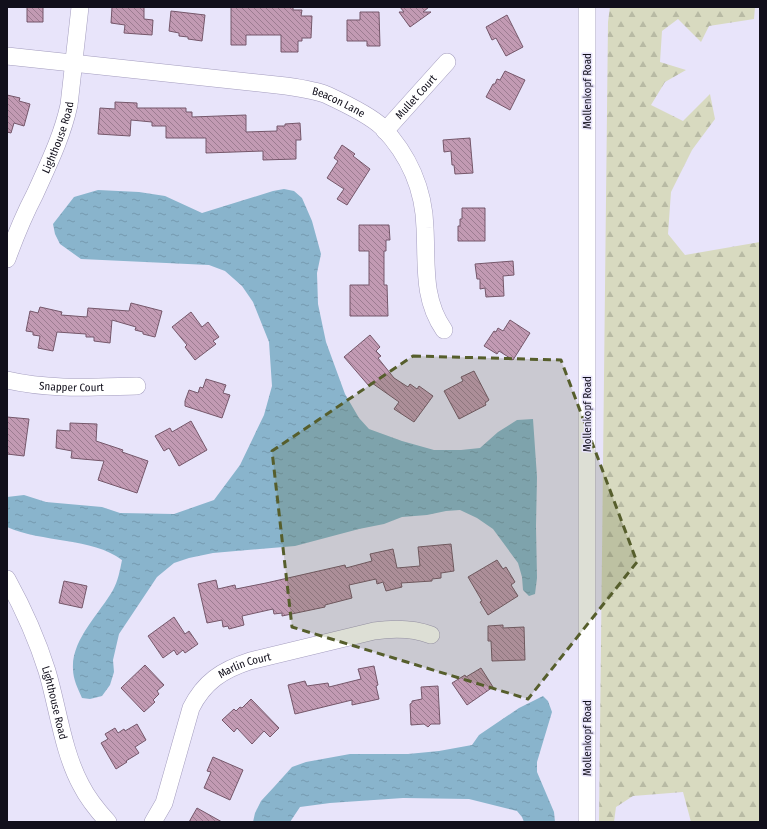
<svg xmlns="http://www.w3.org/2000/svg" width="767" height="829" font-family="'Fira Sans Condensed',sans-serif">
  <defs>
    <pattern id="forest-firs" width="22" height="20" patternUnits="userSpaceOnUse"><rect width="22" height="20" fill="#d8dac0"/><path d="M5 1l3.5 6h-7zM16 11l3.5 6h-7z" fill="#b8baa4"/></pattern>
    <pattern id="water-ripples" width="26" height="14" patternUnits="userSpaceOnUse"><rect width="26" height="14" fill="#89b4cc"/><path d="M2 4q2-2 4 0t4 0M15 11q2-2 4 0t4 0" fill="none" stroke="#759aaf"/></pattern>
    <pattern id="building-back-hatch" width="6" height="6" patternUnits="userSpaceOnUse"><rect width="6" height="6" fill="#c29ab3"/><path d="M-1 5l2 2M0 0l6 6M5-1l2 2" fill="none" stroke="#9c7c91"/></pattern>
  </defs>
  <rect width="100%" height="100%" fill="#e8e4fa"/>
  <path fill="url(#forest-firs)" d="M610 7H755L754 19 709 26 701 42 678 19 662 31 660 62 686 70 665 82 651 105 683 121 710 94 715 119 692 150 671 192 668 234 685 255 760 242V822H691L683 792 633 796 616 807 614 822H599L608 22Z"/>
  <path fill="url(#water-ripples)" d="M284 189 294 191 302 198 312 221 321 254 317 273 318 304 326 342 345 394 359 418 369 429 402 441 434 450H461L480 448 498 432 517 420 533 419 537 477 536 526 537 578 535 594 529 596 523 590 522 577 518 563 493 529 477 518 460 510 446 511 427 515 402 517 384 524 359 529 295 546 213 553 189 558 174 563 157 577 119 634 113 660 114 672 110 685 102 696 90 699 82 698C78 689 73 679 73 669 71 640 100 613 113 590 118 581 120 570 122 560 92 537 42 543 7 527V497L24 495 46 502 102 507 120 513 174 514 214 500 240 465 264 415 272 386 269 342 253 302 242 286 225 271 209 265 81 259 60 244 55 234 53 224 74 197 98 190 139 192 165 196 202 213 273 191Z
    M543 696 548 701 552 712 537 762V772L554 812 555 822H524L522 817 517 811 469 799 403 798 330 803 300 807 290 822H253L255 813 261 801 274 787 292 767 306 762 350 754H408L439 751 472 745 479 735 519 708Z"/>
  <path fill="url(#building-back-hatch)" stroke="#75576a" d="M27 7H43V22H27Z
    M112 7H144V19L153 20 152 35 124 33 125 25 111 23Z
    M231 7H293V10H302L301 16H312L311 38H302V41H298V52H281V35H246V45H231Z
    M400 7H429L423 12H431L410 27 399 12H404Z
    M171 11 205 15 202 41 188 39V37L179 36V33L169 31Z
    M360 12H379L380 46H367V41H347V20H360Z
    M507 15 523 47 506 56 496 38 492 40 486 27Z
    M505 71 525 80 510 110 486 97 493 84H495L497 79 500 80Z
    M7 95 20 98 19 101 30 104 24 126 14 123 11 133 7 132Z
    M115 102 137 103V108H186V112H192V117L246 115V132L277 131V126H285V124L300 123 301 140H296V159L263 160V151L206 153V138H166V126H152V122L131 120 130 136 98 134 100 108 115 109Z
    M470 138 473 173 455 174 454 165H452L451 151 444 152 443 140Z
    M342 145 355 154 353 156 370 169 347 205 337 199 344 189 327 178 338 161 334 158Z
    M462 208H485V241H458V226H460V219H462Z
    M359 225H389L390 240H386V251H384V285H387L388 316H350V285H369V251H359Z
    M513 261 514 275 503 276 504 296 486 297 485 288 480 289V279H477L475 264Z
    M131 303 162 311 155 337 143 334V332L135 330 136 327 112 320 110 343 94 341V337H86V334L57 332 53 351 38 348 40 336 33 335V332L26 331 30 311 38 313 40 307 62 312 61 315 87 317 88 308 129 311Z
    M191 312 202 327 208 322 219 337 213 341 216 344 195 360 185 347 187 345 172 327Z
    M510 320 530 333 513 360 499 351 497 354 484 346 494 331 496 332 498 328 503 331Z
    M370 335 380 347 376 351 381 356 378 358 394 378 408 387 410 384 417 389 419 386 433 396 414 422 394 409 399 402 372 383 369 386 344 357Z
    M474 371 489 400 485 403 486 405 459 419 444 391 463 381 461 377Z
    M206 379 226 385 223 393 230 395 222 418 185 406V401L189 390 198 393 200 387 203 388Z
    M7 417 29 419 24 456 7 454Z
    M191 421 207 450 179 466 169 448 164 451 155 436 170 428 172 432Z
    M70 423 97 424 96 441 123 450 122 452 148 461 137 493 98 480 104 461 71 458 72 451 56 448 57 430 70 431Z
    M451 544 454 571 441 573V578L432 579V581L401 583 402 587 386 591 383 582 377 584 376 579 349 585 352 598 325 605V607L282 616V613L274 614 273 609 242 616 244 625 229 629 228 626 223 627 222 620 207 623 198 584 216 580 218 589 235 585 236 589 266 583 345 565 346 568 372 561 370 554 393 549 397 568 420 566 418 547Z
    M497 560 503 569 506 567 515 582 511 585 518 596 488 615 480 602 482 601 468 577Z
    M64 581 87 586 82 608 59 603Z
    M174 617 185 634 189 631 198 644 185 653 183 650 177 655 174 650 163 658 148 636Z
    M503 625V628L524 627 525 660 492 661 491 641H488V626Z
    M145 665 164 685 157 691 159 694 153 700 155 702 144 712 121 688Z
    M374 666 378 685 376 686 379 699 352 705V700L295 714 288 685 305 681 307 686 328 683 329 687 361 679 358 669Z
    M481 668 493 687 467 705 452 683 465 675 466 677Z
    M438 686 440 724H431L428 727 424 724 411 725 410 704 412 703V701L422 699 421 687Z
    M251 699 279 728 270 737 264 731 252 744 237 728 234 732 222 720 234 709 236 711 240 707 242 708Z
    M137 724 146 740 135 747 139 753 126 761 127 762 116 769 101 743 108 739 105 734 115 728 118 733 124 729 125 731Z
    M213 757 243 770 230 800 204 788 211 772 207 771Z
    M197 808 222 822H189Z"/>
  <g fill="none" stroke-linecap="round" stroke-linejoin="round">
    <defs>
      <g id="minor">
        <path id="s1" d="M7 56 286 86C300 88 315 90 327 95 342 102 371 116 382 127 408 154 424 189 425 228 427 263 422 299 444 330"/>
        <path id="s2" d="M385 131 447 62"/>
        <path id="s3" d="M7 259C15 237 24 215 35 194 48 165 62 137 69 105L80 7"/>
        <path id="s4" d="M7 380C50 390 93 387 137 386"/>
        <path id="s5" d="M7 579C23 608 37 639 47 671 58 708 63 752 81 785 88 799 97 810 108 822"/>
        <path id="s6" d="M153 822 164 803 191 708C204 682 222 670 250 661L374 631C394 628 413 628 431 635"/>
        <path d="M587 822V7"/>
      </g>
    </defs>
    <use href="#minor" stroke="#a39cbe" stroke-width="18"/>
    <use href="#minor" stroke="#fff" stroke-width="17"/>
  </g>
  <path fill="#565e2c" fill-opacity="0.2" stroke="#565e2c" stroke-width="3" stroke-dasharray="8 5" stroke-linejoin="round" d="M413 356 561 360 637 562 528 699 292 627 272 451Z"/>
  <g text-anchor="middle" stroke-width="3" stroke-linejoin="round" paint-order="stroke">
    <g font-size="11" fill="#110f1b" stroke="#e8e4fa">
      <text transform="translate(587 91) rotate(-90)" y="4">Mollenkopf Road</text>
      <text dy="4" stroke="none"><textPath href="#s2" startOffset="46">Mullet Court</textPath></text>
      <text dy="4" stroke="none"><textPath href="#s1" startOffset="336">Beacon Lane</textPath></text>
      <text dy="4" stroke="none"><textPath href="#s3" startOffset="132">Lighthouse Road</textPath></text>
      <text dy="4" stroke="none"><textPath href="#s4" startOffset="65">Snapper Court</textPath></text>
      <text transform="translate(587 414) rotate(-90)" y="4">Mollenkopf Road</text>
      <text dy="4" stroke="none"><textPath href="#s6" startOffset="192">Marlin Court</textPath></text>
      <text dy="4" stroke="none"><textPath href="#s5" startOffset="133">Lighthouse Road</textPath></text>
      <text transform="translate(587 738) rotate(-90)" y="4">Mollenkopf Road</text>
    </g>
  </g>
  <rect width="767" height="829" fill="none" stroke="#110f1b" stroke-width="16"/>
</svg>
